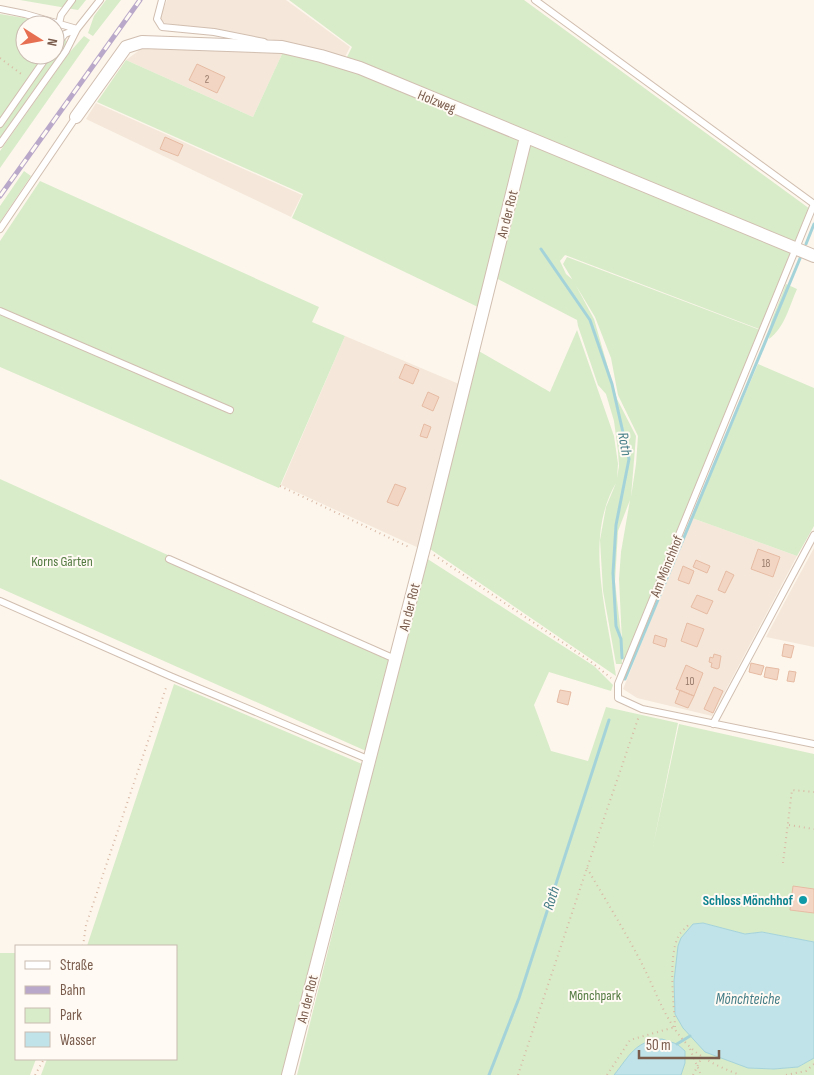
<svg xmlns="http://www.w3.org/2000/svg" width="814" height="1075" font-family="'Sofia Sans Condensed',sans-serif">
  <rect width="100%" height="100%" fill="#fdf6ec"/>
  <path fill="#f5e8da" d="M167 0H286L350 47 345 57 287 42 165 23 159 19Z
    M145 46 283 52 253 117 126 60Z
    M96 103 302 195 291 217 86 119Z
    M345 336 459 384 421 549 281 485Z
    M692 518 797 556 712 716 637 698 623 689Z
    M814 548V647L766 637 790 592Z"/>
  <path fill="#d8ecc9" d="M20 0H86L78 10Z
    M106 0H121L93 36 88 33 94 16Z
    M289 0H524L810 209 759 329 565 255 560 261 566 274 573 280 594 319 617 399 636 436 631 497 636 464 638 436 618 395 611 358 595 317 563 264 567 257 760 330 623 663 619 579 621 552 630 500 618 531 615 582 621 635 622 664H616L603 591 600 540 606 507 616 483C583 539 608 615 616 676L430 549 477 350 550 392 577 330 614 436 618 464 617 478 619 466 618 451 614 421 606 394 598 385 578 326 577 320 488 274 478 307 292 218 303 194 97 102 126 60 253 117 283 52 346 59 352 47Z
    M0 14 30 19 47 25H25V55H55V28L59 29 68 44 0 138Z
    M84 36 90 40 0 168V151L69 53Z
    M24 171 31 176 0 222V206Z
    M40 181 319 307 312 322 345 336 279 488 0 367V241Z
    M786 284 797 289C789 307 785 327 769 339L771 322Z
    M758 364 814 388V526L797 556 692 518Z
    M0 479 170 556 168 561 390 659 366 751 0 588Z
    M426 558 594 666 613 685 611 691 549 672 534 705 551 751 588 761 606 707 678 723 653 846 679 724 814 754V942L762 932 745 934 703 923 693 924 748 1068 774 1069 798 1067 814 1058V1075H297Z
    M174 684 362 764 285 1075H41L47 1059H176V946H87Z
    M0 953H16V1059H36L30 1075H0Z"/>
  <path fill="#bfe3e8" stroke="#a5d3da" d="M703 923 745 934 762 932 814 942V1058L798 1067 774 1069 748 1068 705 1052 683 1028 675 1014 674 981 678 946 681 938 693 924Z
    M662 1039 677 1044 685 1051V1063L681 1075H614C630 1055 635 1041 662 1039Z"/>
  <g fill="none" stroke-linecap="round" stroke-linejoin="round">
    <path stroke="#a5d3da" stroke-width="3" d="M806 244 814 224
      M541 249 590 320 612 384 629 459 616 525 613 573 616 626 621 639 622 658
      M625 679 801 256
      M677 1044 690 1036
      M489 1075 519 998 609 720"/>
  </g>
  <path fill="#f3d5c3" stroke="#e6bba3" d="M197 64 225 77 217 93 189 80Z
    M165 137 183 145 178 156 160 149Z
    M405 364 419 370 413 384 399 378Z
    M428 392 439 397 433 411 422 406Z
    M424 424 431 427 427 438 420 436Z
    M395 484 406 488 398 506 387 502Z
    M758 549 780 557 773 577 751 569Z
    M696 560 710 566 707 573 693 567Z
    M683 566 694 571 689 584 678 580Z
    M726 571 734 575 725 593 718 590Z
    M697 595 713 601 707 614 691 607Z
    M687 623 704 629 697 647 681 641Z
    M655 635 667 639 665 647 653 643Z
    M784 644 794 646 791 658 782 656Z
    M714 654 721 656 719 668 717 669 711 667 712 663 709 662 710 657 713 658Z
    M751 663 764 666 761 675 749 672Z
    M686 665 703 673 694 696 676 689Z
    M766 667 779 669 777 680 764 677Z
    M789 671 796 672 794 682 787 681Z
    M714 687 723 691 713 713 704 709Z
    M560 690 571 692 568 705 557 702Z
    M680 690 694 696 688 708 675 703Z
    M793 886 814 889V913L790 910Z"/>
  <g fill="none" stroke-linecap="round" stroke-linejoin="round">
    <defs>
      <path id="service" d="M162 0 157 19 162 27 214 32 264 42
        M535 0 814 204
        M0 9 25 14 77 29
        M59 24 61 15 72 0
        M55 46 65 34 77 29
        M0 124 48 55
        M0 144 66 51 77 29 100 0
        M814 204 618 684V698L642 709 814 744
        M0 229 76 117
        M0 311 230 410
        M169 559 395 659
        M0 601 170 676 370 760
        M713 724 814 535"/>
      <path id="minor" d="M76 117 126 47 142 42 282 47 321 56 360 68 814 256
        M288 1075 424 548 526 137"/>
    </defs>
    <use href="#service" stroke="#d1beb0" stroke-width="8"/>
    <use href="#minor" stroke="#d1beb0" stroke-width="14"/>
    <path stroke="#d9b8a5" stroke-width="2" stroke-dasharray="1 4" stroke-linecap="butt" d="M0 58 24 76
      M280 486 411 548
      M434 555 590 661 611 678
      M789 825 814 829
      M783 863 792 790 814 792
      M587 868C606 901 627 934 644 968 657 994 668 1027 690 1047 705 1061 722 1068 740 1075
      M83 946 86 925 167 685
      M675 1027C674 1004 668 958 678 937 680 932 687 927 690 923
      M690 1049 701 1075
      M35 1075 44 1059
      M518 1075 587 868 639 716
      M607 1075 630 1040 675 1027
      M693 1075 702 1057
      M786 1075 806 1071 814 1064"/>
    <use href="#service" stroke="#fff" stroke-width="6"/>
    <use href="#minor" stroke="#fff" stroke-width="12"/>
    <defs>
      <path id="rail" d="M0 196 140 0"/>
    </defs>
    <use href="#rail" stroke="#b9a8c9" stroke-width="5"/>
    <use href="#rail" stroke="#fffaf3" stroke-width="3" stroke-dasharray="9" stroke-linecap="butt"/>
  </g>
  <circle fill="#0f9aa8" stroke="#fffaf3" stroke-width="2" cx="803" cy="900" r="5"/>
  <g text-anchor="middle" stroke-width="4" stroke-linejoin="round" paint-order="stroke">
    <g font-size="11" fill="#987a6a">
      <text x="207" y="83">2</text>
      <text x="766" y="567">18</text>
      <text x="690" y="685">10</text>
    </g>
    <g font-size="14" fill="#7a5c4d" stroke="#fffaf3">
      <text transform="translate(437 101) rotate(22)" y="5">Holzweg</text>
      <text transform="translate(507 214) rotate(-76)" y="5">An der Rot</text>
      <text transform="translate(666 566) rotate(-68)" y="5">Am Mönchhof</text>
      <text transform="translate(409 607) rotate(-76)" y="5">An der Rot</text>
      <text transform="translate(307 999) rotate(-76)" y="5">An der Rot</text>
    </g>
    <g font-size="14" fill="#537a41" stroke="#fffaf3">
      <text x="62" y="566">Korns Gärten</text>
      <text x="595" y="1000">Mönchpark</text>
    </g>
    <g font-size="14" font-weight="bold" fill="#0d838f" stroke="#fffaf3" text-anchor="end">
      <text x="793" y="905">Schloss Mönchhof</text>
    </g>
    <g font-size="15" font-style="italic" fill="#437c86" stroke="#fffaf3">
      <text transform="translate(625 444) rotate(80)" y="5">Roth</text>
      <text transform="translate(551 898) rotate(-72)" y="5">Roth</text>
      <text x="748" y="1004">Mönchteiche</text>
    </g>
  </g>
  <rect x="15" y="945" width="162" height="115" fill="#fffaf3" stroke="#cabbb1"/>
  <rect x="25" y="961" width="25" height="8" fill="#ffffff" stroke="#cabbb1"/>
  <text x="60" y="970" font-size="15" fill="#7a5c4d">Straße</text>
  <rect x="25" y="986" width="25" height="8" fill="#b9a8c9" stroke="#cabbb1"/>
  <text x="60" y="995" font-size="15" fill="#7a5c4d">Bahn</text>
  <rect x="25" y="1008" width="25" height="15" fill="#d8ecc9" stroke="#cabbb1"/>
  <text x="60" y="1020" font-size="15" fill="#7a5c4d">Park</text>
  <rect x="25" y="1032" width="25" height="15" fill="#bfe3e8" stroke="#cabbb1"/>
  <text x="60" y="1045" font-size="15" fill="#7a5c4d">Wasser</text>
  <g transform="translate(40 40) rotate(101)"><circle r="24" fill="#fffaf3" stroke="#cabbb1"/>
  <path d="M0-4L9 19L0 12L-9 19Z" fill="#e76f51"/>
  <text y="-8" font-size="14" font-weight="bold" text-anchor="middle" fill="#7a5c4d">N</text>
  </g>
  <path d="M639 1050v8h80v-8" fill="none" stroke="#7a5c4d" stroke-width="2.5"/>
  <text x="646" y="1050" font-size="15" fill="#7a5c4d" stroke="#fffaf3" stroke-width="4" paint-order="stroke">50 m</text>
</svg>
